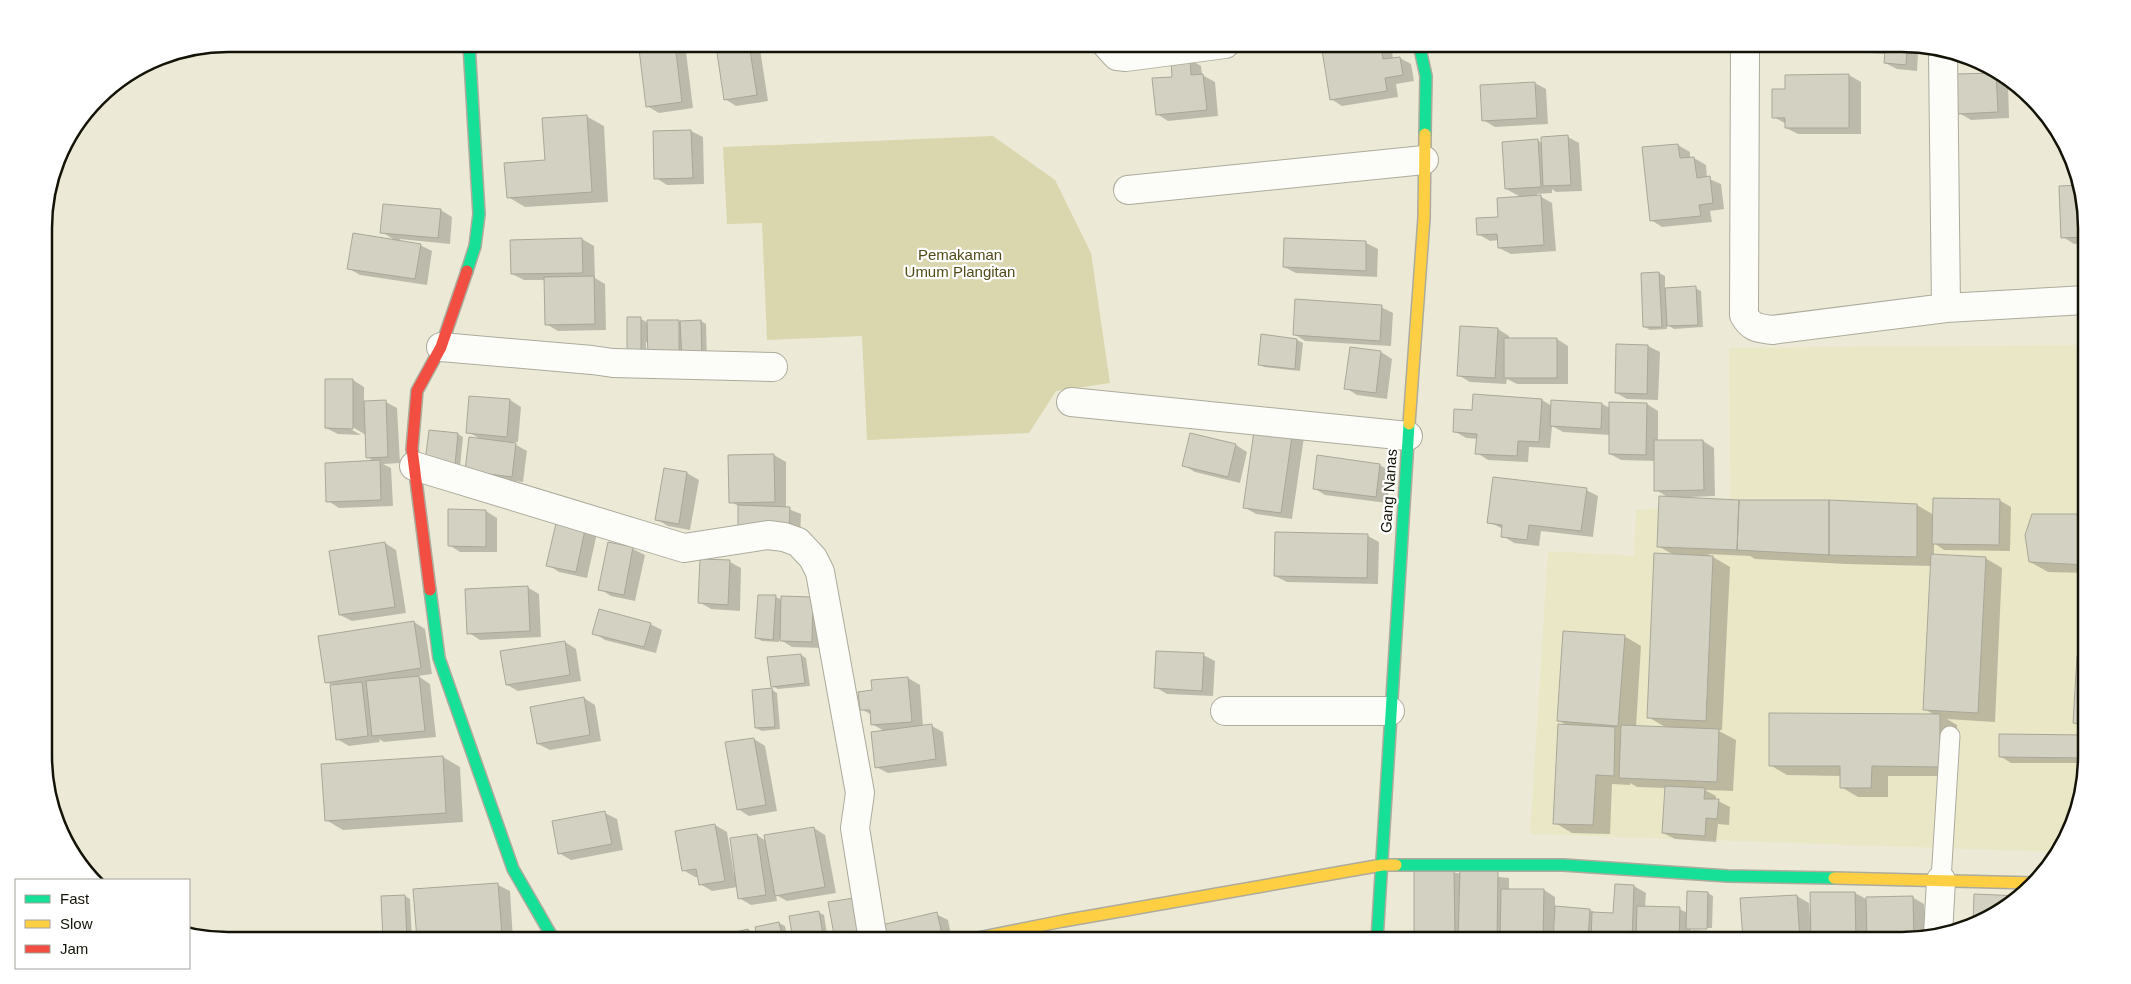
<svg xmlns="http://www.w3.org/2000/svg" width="2131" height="984" font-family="Helvetica,sans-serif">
  <rect width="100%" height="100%" fill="#ecead6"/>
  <path fill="#eae7c7" d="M2086 345 2087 756 2073 827 2057 852 1530 834 1548 551 1634 556 1636 510 1730 502 1729 348Z"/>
  <path fill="#dad6ad" d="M993 136 1055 180 1091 253 1110 383 1056 391 1029 433 867 440 862 336 767 340 762 223 727 224 723 147Z"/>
  <path fill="#0003" d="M530 44H585V47L541 50Z
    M740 44H751L760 49 768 101 736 106 725 99 717 47Z
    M915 44H957L926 50Z
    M1329 44H1391L1393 59 1400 58 1411 64 1414 81 1396 84 1398 97 1342 106 1331 99 1322 45Z
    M1856 44H1903L1931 49 1930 55 1918 54 1917 71 1897 69 1885 63 1886 54 1868 53 1856 46Z
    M675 46 686 52 693 108 659 113 647 106Z
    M1189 59 1201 66 1202 75 1215 82 1218 116 1168 121 1157 114 1173 78Z
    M1996 74 2008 81 2009 118 1971 120 1959 113 1958 76Z
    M1849 75 1861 82V134H1798L1786 128V124L1774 117 1786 91V76Z
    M1535 83 1546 89 1548 124 1495 127 1483 120Z
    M586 116 604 126 608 202 525 207 508 197 546 162Z
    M691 131 703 137 704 184 667 185 656 178 654 132Z
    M1568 137 1579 143 1582 191 1556 192 1552 189V193L1536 194 1552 203 1556 251 1511 254 1499 248V240L1490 241 1478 234 1521 197 1506 189 1537 140 1542 143Z
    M1678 145 1690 152V158H1694L1706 165 1707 178 1721 184 1724 209 1710 211 1712 222 1662 227 1651 220Z
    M2086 204V243L2074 244 2063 237Z
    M441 210 452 217 450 244 400 239 399 242 420 245 432 251 427 285 360 275 348 268 396 241 382 232Z
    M582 239 594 246 595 278 605 284 606 330 558 331 546 324V280H524L512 274Z
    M1366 243 1378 249 1377 277 1296 273 1284 267Z
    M1659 273 1665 276V289L1695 288 1701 291 1703 327 1674 329 1667 325V329L1650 330 1645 327 1642 274Z
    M1381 307 1393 313 1391 346 1305 341 1294 334Z
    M641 319 648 323 701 321 706 324 707 362 649 342H646V359H634Z
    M1498 329 1509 336V339H1557L1568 346V384H1517L1507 379 1506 384 1470 382 1458 375Z
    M1262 336 1297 340 1303 343 1300 371 1264 367 1259 364Z
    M1618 345 1648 346 1660 352 1658 400 1627 399 1616 393Z
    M1381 352 1392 359 1387 399 1357 395 1346 388Z
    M353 380 364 387V403L386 402 397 408 400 463 383 464 391 468 393 506 339 508 328 501 375 462 367 457 366 435 349 425 347 427 361 435 338 434 326 428Z
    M510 400 521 407 518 442H511L527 451 523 482 478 477 482 440 468 432Z
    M1542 400 1552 406 1553 401 1602 404 1610 408 1647 404 1658 411V442L1703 441 1714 448 1715 496 1690 497V499L1917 505 1934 515 1999 500 2011 507 2010 551 1944 550 1934 543V555L1985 558 2002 568 1995 722 1947 719 1957 725V776H1888V797H1858L1841 787V776L1787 775 1770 765 1935 715 1924 709 1932 566 1846 564 1755 559 1750 556 1708 554 1730 567 1722 730H1717L1736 740 1733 791 1705 790 1716 796V800L1730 807 1729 825 1718 824 1716 842 1675 839 1663 833 1666 788 1637 787 1630 783V785L1612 784 1610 834 1572 833 1555 823 1568 726 1558 720 1624 636 1641 646 1636 727 1667 728 1648 717 1674 555 1658 546 1669 498 1656 490 1655 461 1621 460 1610 454V435L1563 432 1552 426 1550 448 1529 447 1528 462 1488 460 1477 453 1478 439 1466 438 1454 431 1473 411Z
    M1256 425 1304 437 1292 519 1256 514 1244 507Z
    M430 431 458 434 463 437 460 467 432 465Z
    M1191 434 1236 445 1247 452 1240 483 1195 472 1183 465Z
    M774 455 786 462V508L801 514 800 538 731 502 730 456Z
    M1380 465 1391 472 1387 503 1325 495 1314 488Z
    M665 470 687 473 699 480 690 530 668 526 656 519Z
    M1586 490 1598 496 1593 537 1541 531 1539 546 1514 543 1503 536V529L1489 522Z
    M486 511 497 518V552H460L449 545Z
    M2087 516V573L2048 572 2030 562Z
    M558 520 597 533 587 578 559 572 548 565Z
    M1368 536 1379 542 1378 584 1287 582 1275 576Z
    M385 543 396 550 406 613 352 621 340 615Z
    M609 544 633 549 645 555 635 601 611 596 600 589Z
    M701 560 730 562 741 568 740 611 711 609 699 602Z
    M527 587 539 594 541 637 480 640 469 633Z
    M776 597 782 600 813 598 823 648 792 647 779 639V642L762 641 756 638Z
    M414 622 425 629 432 674 418 676 430 684 436 737 384 742 379 739 380 742 349 746 337 739 332 685 326 682Z
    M650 624 662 630 656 653 605 640 594 633Z
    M565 642 576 649 581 681 518 691 507 685Z
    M801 655 806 658 810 686 778 689 772 686Z
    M1203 655 1215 661 1213 696 1167 694 1155 687Z
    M2087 658V730L2074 723Z
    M908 678 920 685 923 727 932 726 943 732 947 766 888 773 876 767 886 732 872 724V715L861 709 873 691 872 681Z
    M771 689 777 693 780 729 762 731 756 728Z
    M584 698 595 705 601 741 550 750 538 744Z
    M2000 735 2087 736 2086 763H2011L2000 756Z
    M754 739 765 746 777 811 749 816 738 809Z
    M443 757 460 767 463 822 343 830 326 820Z
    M605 813 617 819 623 850 571 860 559 853Z
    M715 825 727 832 734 874 736 873 757 835 766 841 814 828 825 835 836 893 787 901 776 895 777 901 751 905 739 898 738 887 712 891 700 884 699 877H695L683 870Z
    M1415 869 1509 878V890H1544L1555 897V908L1590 910 1596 913 1614 914 1634 886 1646 893 1645 908 1679 909 1688 913 1708 893 1713 896 1712 928H1691V930L1712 931H1693L1691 930 1690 940H1416Z
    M498 885 510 891 513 940H418L415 891Z
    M1855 893 1868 900 1912 897 1924 904 1925 938 1914 940H1744L1742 899 1797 896 1809 903 1810 918H1812Z
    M405 896 410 899 412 940H384L382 897Z
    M818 912 824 915 828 940H795L790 917Z
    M936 914 948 920 952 940H877Z
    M779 923 785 926 788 940H759L757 928Z
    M748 930 753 933 755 940H726L725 936Z"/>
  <path fill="#d3d1c2" stroke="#a9a798" d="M675 44 682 102 646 107 639 49Z
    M732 44H749L757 95 724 100 716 46Z
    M1321 44H1381L1383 59 1400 57 1403 75 1385 78 1387 91 1330 100Z
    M1855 44H1903L1919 47V49L1907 48 1906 65 1884 63 1885 49 1855 47Z
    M1190 58 1191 75 1203 74 1207 110 1156 115 1152 78 1172 77 1171 59Z
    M1996 73 1998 112 1958 114 1956 74Z
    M1849 74V128H1785V118H1772V89H1785V75Z
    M1535 82 1537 118 1482 121 1480 85Z
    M587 115 592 192 507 198 504 163 545 160 542 118Z
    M691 130 693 178 654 179 653 131Z
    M1568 135 1571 185 1543 186 1541 137Z
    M1538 139 1541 187 1505 189 1502 142Z
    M1678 144 1680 158 1694 157 1697 178 1710 176 1713 203 1699 205 1701 216 1650 221 1642 147Z
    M2081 185 2086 204V237L2061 238 2059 186Z
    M1541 195 1544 245 1498 248 1497 234 1477 235 1476 218 1498 217 1497 198Z
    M383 204 441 209 438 238 380 233Z
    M353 233 421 244 415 279 347 269Z
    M582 238 583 273 511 274 510 240Z
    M1284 238 1366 241V271L1283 267Z
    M1659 272 1662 327H1643L1641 273Z
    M594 276 595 324 545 325 544 277Z
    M1696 286 1698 325 1667 326 1665 288Z
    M1295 299 1382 305 1380 341 1293 335Z
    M627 317H641V356H627Z
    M647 320H679V360L648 361Z
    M701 320 702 359 682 360 680 321Z
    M1460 326 1498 328 1495 378 1457 376Z
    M1261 334 1297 339 1295 369 1258 365Z
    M1504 338H1557V378H1504Z
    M1616 344 1648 345 1647 394 1615 393Z
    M1350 347 1381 351 1376 393 1344 389Z
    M325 379H353V429L325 428Z
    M1473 394 1542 399 1539 442 1518 441 1517 456 1475 454 1477 434 1453 432 1454 409 1472 410Z
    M469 396 510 399 507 437 466 433Z
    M386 400 388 457 366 458 364 401Z
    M1551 400 1602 403 1601 429 1550 426Z
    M1609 402 1647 403 1646 455 1609 454Z
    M1255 424 1293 429 1281 513 1243 508Z
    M429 430 458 433 455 465 425 462Z
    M1190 433 1236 444 1228 477 1182 466Z
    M469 437 516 443 512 477 465 471Z
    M1654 440H1703L1704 490 1654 491Z
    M774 454 775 502 729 503 728 455Z
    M1317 455 1380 464 1376 497 1313 489Z
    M380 460 381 500 326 502 325 463Z
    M664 468 687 472 679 524 655 520Z
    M1493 477 1587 488 1581 531 1529 525 1527 540 1501 537 1502 525 1487 523Z
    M1659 496 1739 500 1737 550 1657 547Z
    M1933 498 2000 499 1999 545 1932 544Z
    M1739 500H1829V555L1737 550Z
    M1829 500 1917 504V557L1829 555Z
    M738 505 790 507 789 532 738 531Z
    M448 509 486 510V547L448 546Z
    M2032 514H2087V565L2029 562 2025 535Z
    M557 519 586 525 576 572 546 566Z
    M1275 532 1368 534 1367 578 1274 576Z
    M385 542 395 607 339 615 329 551Z
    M608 542 633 547 624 595 598 590Z
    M1654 553 1713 556 1706 721 1647 718Z
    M1931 554 1986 557 1978 713 1923 710Z
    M700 559 730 560 728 605 698 603Z
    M528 586 530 631 467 634 465 589Z
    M758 595H776L773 640 755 638Z
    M781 596 813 597 812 642 780 641Z
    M599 609 651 623 644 647 592 634Z
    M414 621 421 668 325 683 318 636Z
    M1563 631 1625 635 1618 726 1557 721Z
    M565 641 570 675 506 685 500 651Z
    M1156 651 1204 653 1202 691 1154 688Z
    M801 654 805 683 771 687 767 657Z
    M2077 656 2087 657V725L2073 723Z
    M419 676 425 731 372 736 366 681Z
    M908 677 912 722 871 725 870 710H860L858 692 872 690 871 680Z
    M362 682 368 736 336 740 330 685Z
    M772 688 775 727 755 728 752 690Z
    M584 697 590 735 537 744 530 707Z
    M1769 713 1940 714V767L1872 766 1871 788H1840V766H1769Z
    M932 724 936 759 875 768 871 732Z
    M1558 724 1615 727 1614 776 1596 775 1593 825 1553 824Z
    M1621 725 1719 729 1717 782 1619 778Z
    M1999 734 2087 735V758L1999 757Z
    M754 738 766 805 737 810 725 742Z
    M443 756 446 813 325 821 321 764Z
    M1665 786 1705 788 1704 799H1719L1717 819 1706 818 1705 836 1662 833Z
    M605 811 612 844 558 854 552 821Z
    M715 824 725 881 699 885 696 869 682 871 675 831Z
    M814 827 825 887 775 896 764 835Z
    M757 834 766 895 738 899 730 838Z
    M1414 868H1454L1455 940H1414Z
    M1460 870H1498L1497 940H1458Z
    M498 883 502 935 417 940 413 889Z
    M1615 884 1634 885 1632 940H1591L1592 912 1613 913Z
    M1501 889H1544L1543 940H1500Z
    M1687 891 1708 892 1707 929H1686Z
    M1810 892H1855L1856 940H1811Z
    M1974 894 2020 896 2005 909 1973 925Z
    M405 895 407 940H383L381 896Z
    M1797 895 1800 940H1743L1740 898Z
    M1913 896 1914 940H1867L1866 897Z
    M854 898 862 940H835L828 902Z
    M1555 906 1590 909 1588 940H1553Z
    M1637 906 1680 907 1679 940H1636Z
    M819 911 824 940H793L789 916Z
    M937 912 943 939 876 940 873 927Z
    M779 922 783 940H758L755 927Z
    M748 929 751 940H725L724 935Z"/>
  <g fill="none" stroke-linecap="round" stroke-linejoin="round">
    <defs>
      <path id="lane" d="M1941 880 1950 736"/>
      <path id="street" d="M1106 44 1117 56 1126 57 1225 44
        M1745 44 1744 315C1751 328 1758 328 1772 330L1946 308 2086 300
        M1943 52 1946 308
        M1128 190 1424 160
        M441 347 592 360 613 363 773 367
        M1071 402 1408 436
        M414 466 684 548 768 535 784 537 798 542 813 558 820 572 860 793 855 828 873 940
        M1225 711H1390
        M1938 935 1941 880"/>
      <path id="fast" d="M1419 44 1426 76 1425 134
        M467 271 475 246 479 214 469 44
        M430 590 439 658 513 869 554 940
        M1396 865H1563L1728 876 1834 878
        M1377 940 1409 424"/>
      <path id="slow" d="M1409 424 1424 218 1425 134
        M1834 878 2035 883
        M968 940 1063 921 1382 865H1396"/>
      <path id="jam" d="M430 590 412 449 417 391 441 347 467 271"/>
    </defs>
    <use href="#lane" stroke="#acab9c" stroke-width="21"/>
    <use href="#street" stroke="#acab9c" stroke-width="30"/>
    <use href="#fast" stroke="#acab9c" stroke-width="14"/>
    <use href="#slow" stroke="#acab9c" stroke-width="14"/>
    <use href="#jam" stroke="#acab9c" stroke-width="14"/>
    <use href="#lane" stroke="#fcfcf9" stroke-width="19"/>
    <use href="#street" stroke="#fcfcf9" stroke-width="28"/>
    <use href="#fast" stroke="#16e098" stroke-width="11"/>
    <use href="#slow" stroke="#ffcf43" stroke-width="11"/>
    <use href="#jam" stroke="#f24e42" stroke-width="11"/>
  </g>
  <g text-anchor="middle" stroke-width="4.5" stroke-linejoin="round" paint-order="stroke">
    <g font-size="15" fill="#514b18" stroke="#fff">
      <text x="960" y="260">Pemakaman<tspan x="960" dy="17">Umum Plangitan</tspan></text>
    </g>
    <g font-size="15" fill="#141307" stroke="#fff">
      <text transform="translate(1389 491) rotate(-86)" y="5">Gang Nanas</text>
    </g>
  </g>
  <path d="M0 0H2131V984H0ZM228 52H1902A176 176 0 0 1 2078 228V756A176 176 0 0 1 1902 932H228A176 176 0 0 1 52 756V228A176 176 0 0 1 228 52Z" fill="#fff" fill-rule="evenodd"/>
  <path fill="none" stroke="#141307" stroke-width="2.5" d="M228 52H1902A176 176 0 0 1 2078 228V756A176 176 0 0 1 1902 932H228A176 176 0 0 1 52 756V228A176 176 0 0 1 228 52Z"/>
  <rect x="15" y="879" width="175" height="90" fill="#ffffff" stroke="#a1a19c"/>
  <rect x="25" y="895" width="25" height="8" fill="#16e098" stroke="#a1a19c"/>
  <text x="60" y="904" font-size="15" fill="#141307">Fast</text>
  <rect x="25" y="920" width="25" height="8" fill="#ffcf43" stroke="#a1a19c"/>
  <text x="60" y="929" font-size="15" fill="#141307">Slow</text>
  <rect x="25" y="945" width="25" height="8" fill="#f24e42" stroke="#a1a19c"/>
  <text x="60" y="954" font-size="15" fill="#141307">Jam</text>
</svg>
